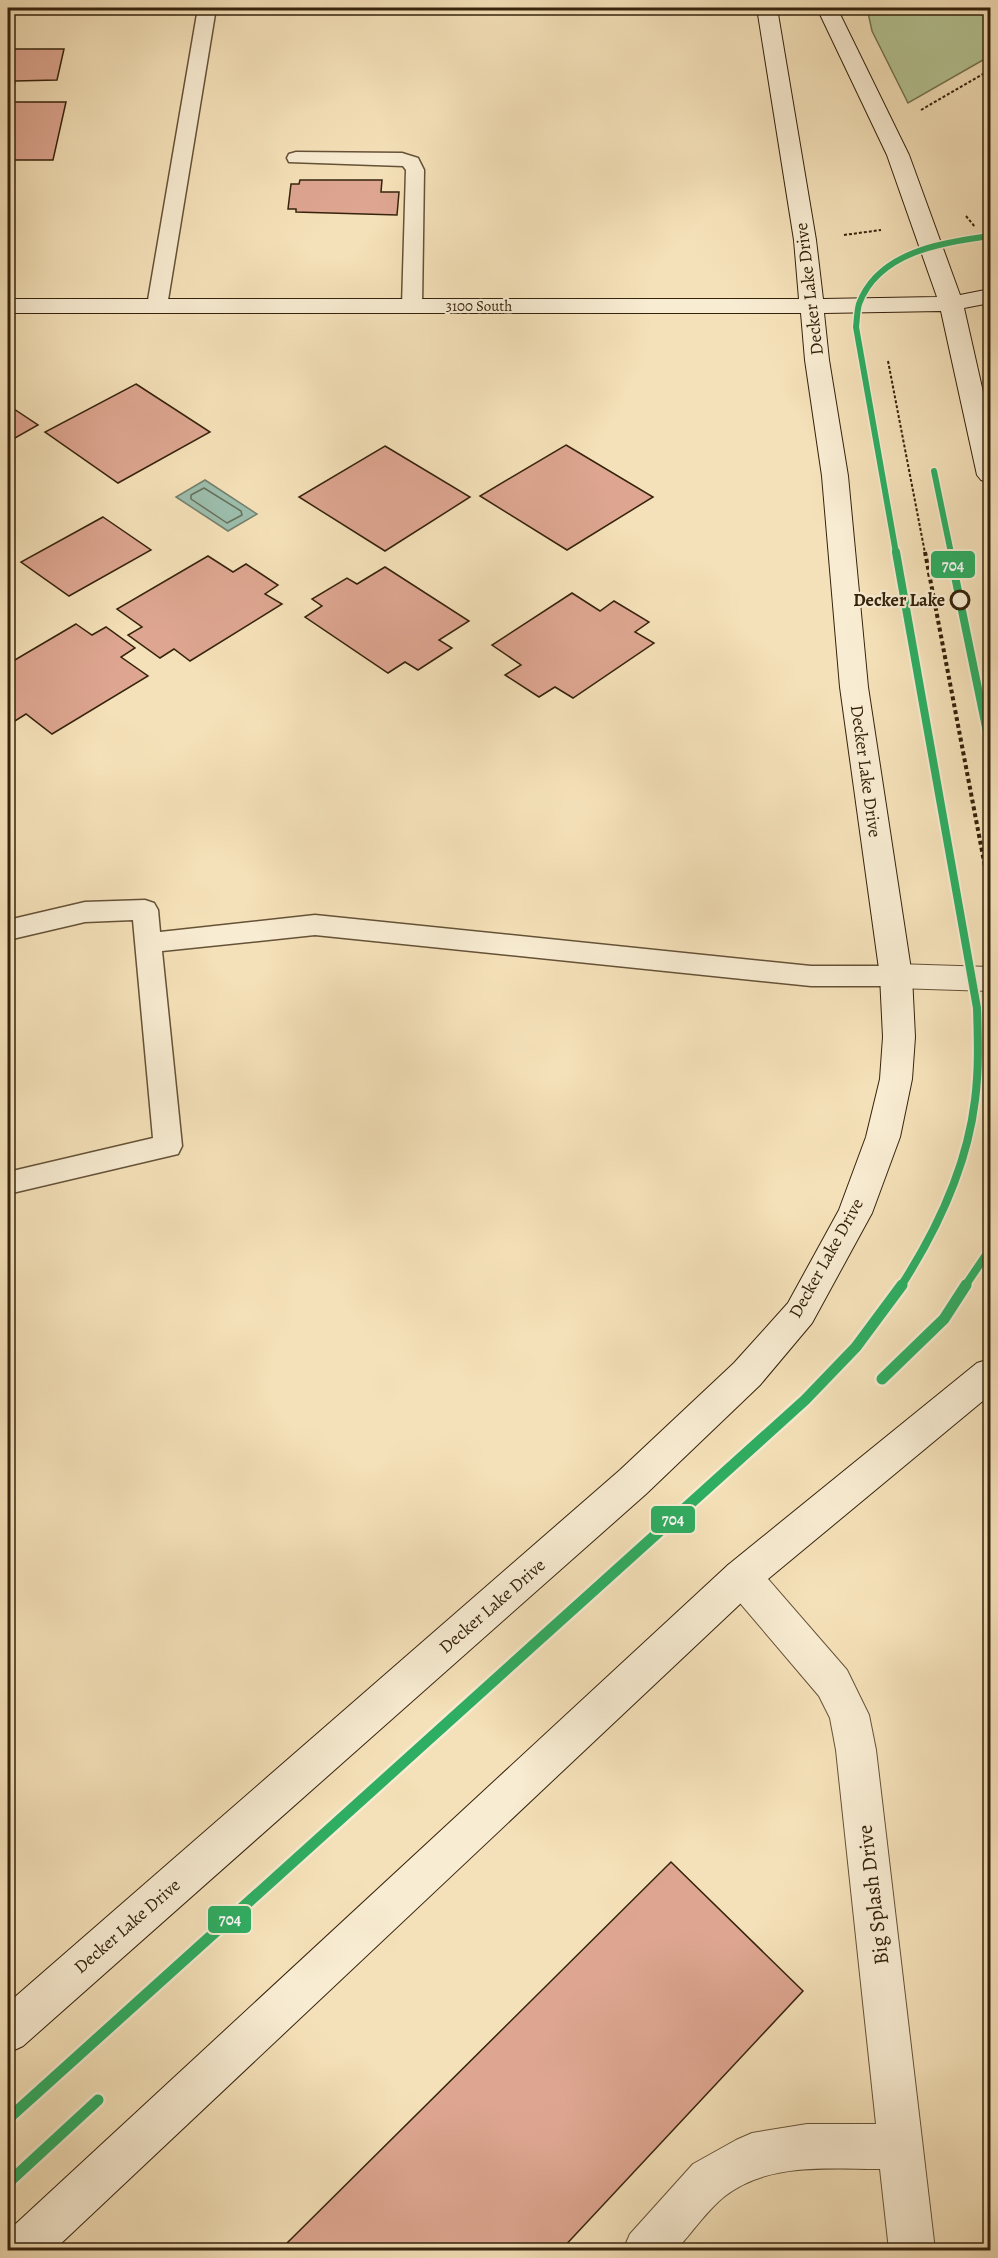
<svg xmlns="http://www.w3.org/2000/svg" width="998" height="2258" font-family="Alegreya,serif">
  <rect width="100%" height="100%" fill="#f5e1b9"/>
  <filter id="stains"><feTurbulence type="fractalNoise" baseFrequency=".00333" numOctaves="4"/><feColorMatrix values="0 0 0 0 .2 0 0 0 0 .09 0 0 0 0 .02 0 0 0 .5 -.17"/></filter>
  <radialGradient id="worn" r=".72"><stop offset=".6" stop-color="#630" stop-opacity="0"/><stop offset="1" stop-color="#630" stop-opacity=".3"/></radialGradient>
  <path fill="#b5c494" stroke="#757450" stroke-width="1.5" d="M867 8H990V56L908 103 872 31Z"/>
  <path fill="#9cbead" stroke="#73806d" stroke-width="1.5" d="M205 480 257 514 228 531 176 497Z"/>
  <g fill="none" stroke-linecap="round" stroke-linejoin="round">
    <path stroke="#68705c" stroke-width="1.5" d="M204 488 241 511 242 515 227 523 191 499V495Z"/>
  </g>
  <path fill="#dea691" stroke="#35230c" stroke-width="1.5" d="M8 49H64L57 80 15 81 11 102H66L53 160H8Z
    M300 180H382L381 192H399L397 215 296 212V209H288L291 184H299Z
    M136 384 210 432 118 483 45 432Z
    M8 405 38 425 8 442Z
    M566 445 653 497 567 550 480 496Z
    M385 446 470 497 385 551 299 497Z
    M103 517 151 550 69 596 21 562Z
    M208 556 233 572 246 564 278 585 265 594 282 604 190 661 174 649 160 658 128 635 142 627 117 609Z
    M385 567 469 621 439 640 452 648 418 670 405 662 388 673 305 617 322 606 312 599 347 578 357 584Z
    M572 593 600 611 614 601 649 622 635 632 654 643 573 698 555 687 539 697 505 675 521 665 492 645Z
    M76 624 92 635 106 627 135 648 121 657 148 676 52 734 26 714 10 724 8 722V664Z
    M671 1862 803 1991 561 2250H280Z"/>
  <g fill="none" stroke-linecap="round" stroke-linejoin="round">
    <defs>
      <path id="lane" d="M198 8H216L167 306 164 310H150L147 306Z
        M296 152 402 153 418 158 424 170 422 306 419 310H405L402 306 406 170 403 166 289 162 287 158 289 154Z
        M145 900 154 903 158 910 160 932 315 915 811 966H896L906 969 909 976 906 983 896 986H811L315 935 162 951 182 1146 178 1154 8 1194V1172L153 1138 133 920 85 922 8 940V920L85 902Z"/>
      <path id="street" d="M896 964 990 967V991L896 988 885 984 880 976 885 968Z
        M742 1560 756 1565 847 1670 869 1715 876 1750 935 2250H889L880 2169C829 2169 769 2162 725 2196 708 2209 691 2234 676 2250H623L630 2234 693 2164 736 2140 752 2133 807 2124H876L836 1750 830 1718 819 1696 728 1589 723 1577 728 1565Z"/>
      <path id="secondary" d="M757 8H777L816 240 823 299 937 297 887 155 817 8H837L909 155 960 295 990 289V303L964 308 990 423V483L981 480 977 475 941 311 824 313 829 360 848 476 868 687 912 976 915 1037 912 1079 900 1137 872 1213 812 1323 760 1385 646 1494 23 2046 8 2053V2003L620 1470 734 1363 788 1303 839 1210 866 1137 880 1079 883 1037 880 976 840 687 822 476 805 360 801 313H8V299H799L794 240Z
        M990 1359V1395L756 1589 54 2250H8V2231L728 1565 977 1363Z"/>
    </defs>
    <use href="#lane" stroke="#655237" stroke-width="3"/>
    <use href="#street" stroke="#655237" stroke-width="2"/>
    <use href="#secondary" stroke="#35230c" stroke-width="2"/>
    <path stroke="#35230c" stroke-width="2" stroke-dasharray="3 2" stroke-linecap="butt" d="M921 110 990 70
      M966 216 975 227
      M844 235 881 230
      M888 361 925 553"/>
    <path stroke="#35230c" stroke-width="4" stroke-dasharray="4 3" stroke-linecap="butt" d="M925 552 990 893"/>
    <use href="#lane" fill="#f8ecd2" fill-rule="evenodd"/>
    <use href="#street" fill="#f8ecd2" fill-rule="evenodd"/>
    <use href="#secondary" fill="#f8ecd2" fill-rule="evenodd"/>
    <defs>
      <path id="rail-1-far2" d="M934 471 951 553
        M896 553 856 327C857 319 857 311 859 304 878 252 943 242 990 236"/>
      <path id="rail-1-far1" d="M896 552 977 1008C978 1039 979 1069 975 1100 967 1167 937 1230 901 1286
        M950 552 990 747
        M965 1286 990 1249"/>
      <path id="rail-1" d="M882 1379 944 1319 966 1285
        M8 2119 805 1400 856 1347 902 1285
        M8 2183 98 2100"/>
    </defs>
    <use href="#rail-1-far2" stroke="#f8ecd2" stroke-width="9"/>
    <use href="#rail-1-far1" stroke="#f8ecd2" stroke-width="12"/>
    <use href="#rail-1" stroke="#f8ecd2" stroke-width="16"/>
    <use href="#rail-1-far2" stroke="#2eae62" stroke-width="6"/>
    <use href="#rail-1-far1" stroke="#2eae62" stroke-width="8"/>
    <use href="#rail-1" stroke="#2eae62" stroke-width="11"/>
  </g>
  <circle fill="#f8ecd2" stroke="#35230c" stroke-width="3" cx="960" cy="600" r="9"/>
  <g text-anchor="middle" stroke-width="4.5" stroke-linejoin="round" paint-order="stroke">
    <g font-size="15" fill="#35230c" stroke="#f8ecd2">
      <text x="479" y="311">3100 South</text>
    </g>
    <g font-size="18" fill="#35230c" stroke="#f8ecd2">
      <text transform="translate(809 289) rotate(-97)" y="6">Decker Lake Drive</text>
      <text transform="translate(866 771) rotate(82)" y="6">Decker Lake Drive</text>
      <text transform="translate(826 1258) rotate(-61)" y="6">Decker Lake Drive</text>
      <text transform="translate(492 1606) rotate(-41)" y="6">Decker Lake Drive</text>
      <text transform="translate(127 1926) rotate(-41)" y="6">Decker Lake Drive</text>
    </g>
    <g font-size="18" font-weight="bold" fill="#35230c" stroke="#f8ecd2" text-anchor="end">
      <text x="945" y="606">Decker Lake</text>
    </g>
    <g font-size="21" fill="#35230c" stroke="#f8ecd2">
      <text transform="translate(873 1895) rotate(-97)" y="7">Big Splash Drive</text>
    </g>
  </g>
  <g stroke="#f8ecd2" stroke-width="2">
    <rect x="930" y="550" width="46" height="29" rx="6" fill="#2eae62"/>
    <rect x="650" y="1505" width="46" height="29" rx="6" fill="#2eae62"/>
    <rect x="207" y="1905" width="45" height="29" rx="6" fill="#2eae62"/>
  </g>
  <g font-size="16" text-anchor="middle" font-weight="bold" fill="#fff">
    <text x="953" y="571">704</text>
    <text x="673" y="1525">704</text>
    <text x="230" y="1925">704</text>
  </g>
  <rect width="998" height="2258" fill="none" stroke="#f5e1b9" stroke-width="30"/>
  <rect x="9" y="9" width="980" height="2240" fill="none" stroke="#35230c" stroke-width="3"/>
  <rect x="15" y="15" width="968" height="2228" fill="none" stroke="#35230c" stroke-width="1.5"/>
  <rect width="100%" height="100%" filter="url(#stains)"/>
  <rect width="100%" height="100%" fill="url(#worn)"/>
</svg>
